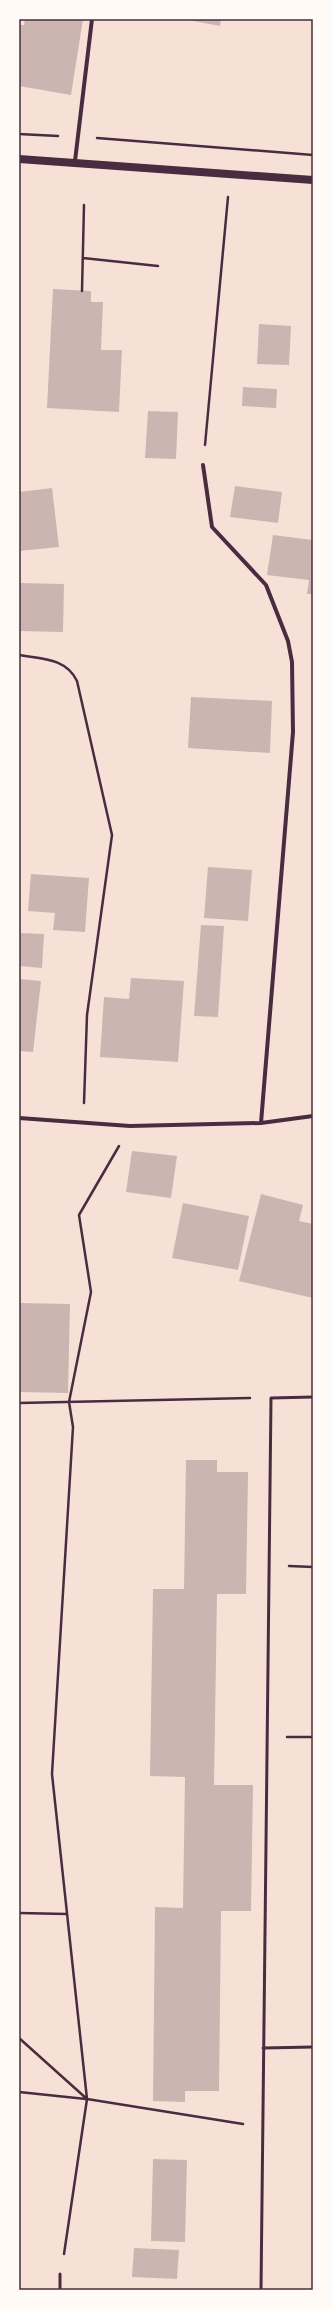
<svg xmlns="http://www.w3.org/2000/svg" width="332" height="2309" font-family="'DM Sans',sans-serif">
  <rect width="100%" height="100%" fill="#f7e1d7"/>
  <path fill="#ccb4b1" d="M25 19H83L71 95 19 86V25H24Z
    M183 19H221L220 26Z
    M53 289 91 291V302H103L101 350H122L119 412 47 408Z
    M259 324 291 326 289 365 257 364Z
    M243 387 277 389 276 408 242 406Z
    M148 411 178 412 176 459 145 458Z
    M235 486 282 492 278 523 230 517Z
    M52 488 59 547 19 551V492Z
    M273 535 313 540V594H307L309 580 267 575Z
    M19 583 64 584 63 632 19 631Z
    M191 697 272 701 270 753 188 748Z
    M208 867 252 870 248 921 204 918Z
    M31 874 89 878 85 932 53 930 55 913 28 911Z
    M201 925 224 926 218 1017 194 1016Z
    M19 933 44 934 42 968 19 966Z
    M131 978 184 981 178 1062 100 1057 104 997 129 999Z
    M19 979 41 981 33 1052 19 1051Z
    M132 1151 177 1156 171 1198 126 1192Z
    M261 1194 303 1205 299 1221 313 1224V1298L239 1281Z
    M183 1203 249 1216 238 1270 172 1258Z
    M19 1303 70 1304 68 1393 19 1392Z
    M186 1460H217V1472H248L246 1594H217L214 1785H253L251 1911H221L219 2091H185V2102L153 2101 155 1907 183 1908 185 1777 150 1776 153 1589H184Z
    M153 2159 187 2160 185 2242 151 2241Z
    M134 2248 179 2250 177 2279 132 2277Z"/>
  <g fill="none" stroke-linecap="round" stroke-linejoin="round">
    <path stroke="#4a2c40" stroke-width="2.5" d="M19 134 58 136
      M97 138 313 155
      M83 258 158 266
      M82 291 84 205
      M205 445 228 197
      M19 655C42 659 66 658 77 681L112 835 87 1015 84 1103
      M19 1403 250 1398
      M289 1566 313 1567
      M287 1737H313
      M19 1913 67 1914
      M19 2038 87 2099 243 2124
      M19 2092 86 2099
      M64 2254 87 2099 52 1774 73 1427 69 1402 91 1292 79 1215 119 1146"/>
    <path stroke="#4a2c40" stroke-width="3" d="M263 2048 313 2047
      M60 2290V2274
      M261 2290 271 1398 313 1397"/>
    <path stroke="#4a2c40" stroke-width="4" d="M75 161 92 19
      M203 465 212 527 266 585 288 641 292 662 293 732 261 1123
      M19 1118 130 1126 261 1123 313 1116"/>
    <path stroke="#4a2c40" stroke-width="8" d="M19 159 313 180"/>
  </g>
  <rect width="332" height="2309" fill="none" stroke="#fffaf5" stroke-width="40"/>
  <rect x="20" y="20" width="292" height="2269" fill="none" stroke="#4a2c40" stroke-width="1.5"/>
</svg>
